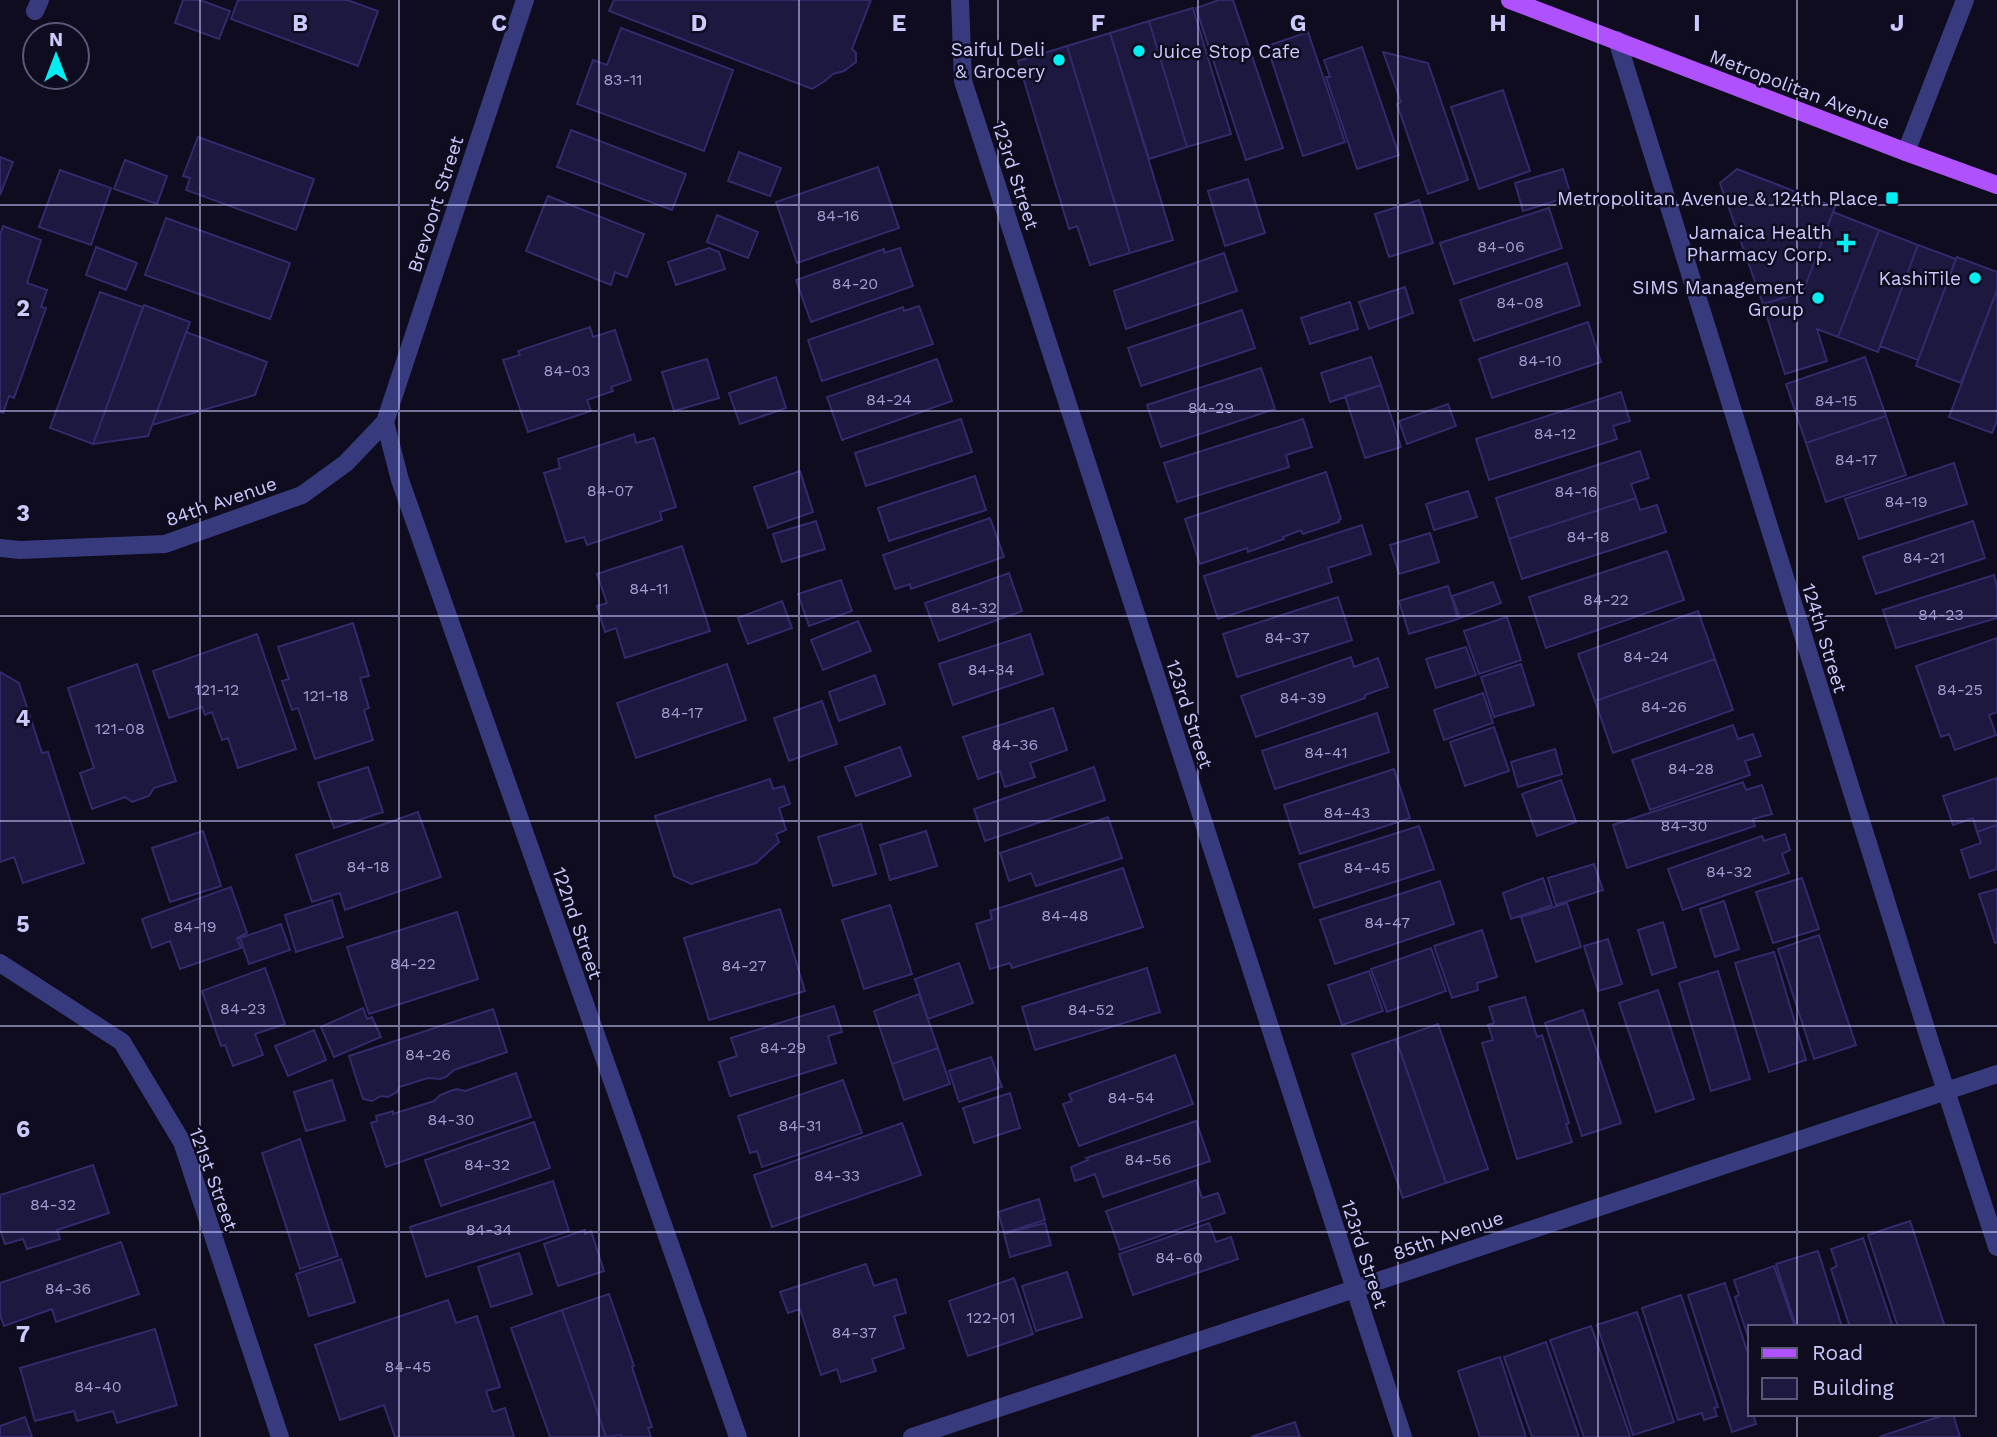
<svg xmlns="http://www.w3.org/2000/svg" width="1997" height="1437" font-family="'Work Sans',sans-serif">
  <rect width="100%" height="100%" fill="#0e0c1e"/>
  <path fill="#1d183f" stroke="#322a6b" stroke-width="2" d="M183 0H200L230 11 219 39 175 23Z
    M238 0H347L378 11 358 66 231 19Z
    M614 0H871L852 49 856 53V62L844 71 833 74 825 81 812 89 609 11Z
    M1219 0H1233L1283 148 1246 160 1196 8Z
    M1193 8 1231 134 1187 147 1149 21Z
    M1149 21 1187 147 1149 159 1110 33Z
    M621 28 733 70 704 151 577 104 593 60 607 65Z
    M1308 32 1345 142 1303 156 1267 46Z
    M1110 33 1173 240 1130 253 1067 46Z
    M1067 46 1130 253 1090 265 1077 226 1069 229 1018 61Z
    M1362 47 1399 155 1357 169 1326 77H1330L1324 60Z
    M1383 52 1428 63 1468 180 1428 194 1397 104 1401 102Z
    M1503 90 1530 171 1479 189 1451 107Z
    M571 130 686 174 672 210 557 167Z
    M198 137 314 179 296 230 186 190 190 178 183 176Z
    M739 152 781 168 770 196 728 181Z
    M0 157 13 162 0 195Z
    M125 160 167 176 157 204 114 189Z
    M878 167 899 228 797 263 776 202Z
    M1563 169 1571 196 1523 211 1515 183Z
    M1737 169 1835 207 1803 292 1763 304 1720 183Z
    M60 170 111 188 91 245 39 227Z
    M1248 179 1265 233 1225 246 1208 191Z
    M548 196 644 234 627 277 615 272 611 285 526 251Z
    M1419 200 1433 243 1389 257 1375 214Z
    M1549 208 1562 248 1454 284 1440 243Z
    M1833 212 1879 230 1838 337 1817 329 1827 361 1785 374 1763 304 1803 292Z
    M717 215 758 232 748 258 707 242Z
    M166 218 290 263 270 319 145 275Z
    M3 226 41 240 27 283 47 290 41 307 46 308 14 398 9 396 3 413 0 412V235Z
    M1879 230 1918 245 1878 352 1838 337Z
    M1918 245 1956 259 1918 360 1880 346Z
    M96 247 137 263 126 290 86 275Z
    M709 248 719 252 725 269 676 285 668 262Z
    M900 248 913 286 811 322 796 280 884 249V253Z
    M1224 253 1237 291 1126 329 1114 291Z
    M1957 257 1997 272V290L1961 383 1916 366Z
    M1567 263 1580 305 1474 341 1460 300Z
    M1405 287 1413 313 1369 329 1359 302Z
    M1997 290V421L1992 433 1949 417Z
    M100 292 143 307 93 444 50 428Z
    M1350 302 1358 329 1310 344 1301 318Z
    M144 305 190 322 148 436 93 444Z
    M919 306 933 344 822 381 808 340 903 307 904 311Z
    M1242 310 1255 348 1141 386 1128 348Z
    M1588 322 1601 362 1492 398 1479 359Z
    M590 327 593 337 615 330 631 380 611 387 613 391 587 400 591 411 528 432 503 360 520 355 518 351Z
    M186 332 267 362 255 395 152 425Z
    M1371 357 1381 385 1330 402 1321 373Z
    M1865 357 1886 416 1806 443 1786 384Z
    M707 359 719 398 674 411 662 372Z
    M937 359 952 401 842 440 827 397Z
    M1261 368 1275 409 1161 447 1147 405Z
    M776 377 786 408 740 424 729 393Z
    M1381 385 1401 447 1365 458 1345 396Z
    M1621 392 1630 421 1613 426 1617 439 1489 480 1476 439Z
    M1448 404 1456 426 1407 444 1399 421Z
    M1886 416 1906 475 1826 502 1806 443Z
    M961 419 972 452 866 486 855 453Z
    M1303 419 1312 447 1286 455 1289 467 1177 502 1164 463Z
    M634 434 636 443 654 438 676 507 660 512 662 520 587 545 584 537 566 542 544 473 560 468 558 459Z
    M1640 451 1649 478 1631 484 1636 498 1509 539 1496 498Z
    M1954 463 1967 504 1859 539 1845 499Z
    M800 471 813 512 768 528 754 487Z
    M1326 472 1341 519 1338 520 1339 522 1303 534 1301 530 1283 537 1284 539 1248 552 1247 548 1200 564 1185 519Z
    M975 476 986 510 889 541 878 508Z
    M1468 491 1477 517 1434 530 1426 504Z
    M1636 498 1640 510 1657 505 1666 532 1522 579 1509 539Z
    M990 518 1004 557 911 589 910 584 895 589 883 555Z
    M816 521 825 549 782 562 773 534Z
    M1973 521 1985 558 1876 594 1863 557Z
    M1362 525 1371 554 1328 568 1332 582 1218 619 1204 576Z
    M1430 533 1439 562 1399 574 1390 545Z
    M682 546 710 631 625 658 616 628 605 632 597 606 607 603 597 574Z
    M1667 551 1684 600 1546 648 1529 597Z
    M1009 573 1022 611 939 641 925 603Z
    M1994 575 1997 587V618L1896 648 1883 610Z
    M841 580 852 611 809 626 798 594Z
    M1493 582 1501 603 1460 618 1452 596Z
    M1448 586 1458 619 1409 634 1399 601Z
    M1338 597 1352 640 1237 677 1223 634Z
    M782 601 792 628 748 644 738 618Z
    M1698 611 1715 659 1595 701 1578 654Z
    M1507 617 1521 660 1479 674 1464 631Z
    M858 621 871 651 823 670 811 640Z
    M353 623 369 676 360 678 369 708 364 710 373 740 315 759 298 708 292 710 282 681 289 679 278 647Z
    M257 634 296 749 238 768 228 738 222 740 212 712 205 715 202 707 169 718 153 671Z
    M1030 634 1043 674 953 705 939 664Z
    M1997 638V712L1989 715 1996 735 1955 750 1949 734 1941 737 1916 666Z
    M1466 647 1476 675 1436 688 1426 659Z
    M1351 657 1354 667 1378 658 1388 687 1365 695V698L1256 737 1241 696Z
    M1715 659 1733 710 1613 753 1595 701Z
    M137 664 176 781 154 788 149 796 132 802 125 797 92 809 80 773 94 768 68 688Z
    M727 664 746 720 636 758 617 703Z
    M1521 664 1534 705 1494 717 1481 677Z
    M0 672 19 683 42 753 48 752 84 863 23 883 14 857 0 862Z
    M875 675 885 704 839 721 829 692Z
    M1483 693 1493 723 1444 740 1434 710Z
    M822 701 837 744 789 761 774 718Z
    M1053 708 1067 750 1030 763 1035 777 1005 787 1000 771 978 779 963 737Z
    M1377 713 1389 752 1275 789 1262 751Z
    M1733 725 1738 739 1753 734 1761 756 1745 761 1750 775 1650 810 1632 760Z
    M1494 727 1509 771 1465 786 1450 742Z
    M900 747 911 776 856 796 845 767Z
    M1555 749 1562 774 1518 787 1511 762Z
    M368 767 383 812 334 828 318 783Z
    M1094 767 1105 800 985 841 974 809Z
    M1394 769 1410 818 1300 854 1284 805Z
    M1997 778V825L1977 832 1973 818 1953 825 1943 796Z
    M770 779 773 789 784 786 790 804 779 808 786 830 776 834 779 842 756 863 691 884 674 876 655 816Z
    M1561 780 1576 822 1537 836 1522 794Z
    M1743 782 1746 790 1762 785 1772 814 1753 819 1755 826 1627 868 1613 825Z
    M418 812 441 877 345 910 340 893 312 902 296 855Z
    M1108 817 1122 858 1036 886 1031 873 1009 881 1000 853Z
    M861 824 876 874 833 886 818 837Z
    M1997 825V869L1970 878 1961 850 1981 843 1977 832Z
    M1419 826 1434 869 1314 908 1299 864Z
    M203 831 221 886 170 902 152 848Z
    M926 831 937 866 890 880 880 845Z
    M1785 834 1790 850 1782 854 1789 873 1683 910 1668 869 1762 836 1764 841Z
    M1594 864 1603 890 1556 905 1548 878Z
    M1123 868 1143 927 1012 968 1010 963 990 969 976 924 992 919 990 911Z
    M1543 878 1552 905 1511 919 1503 893Z
    M1802 878 1819 929 1773 943 1756 892Z
    M1440 881 1454 924 1335 964 1320 920Z
    M231 887 247 933 237 938 241 948 180 969 170 941 152 948 142 919Z
    M1997 889V942L1995 943 1979 894Z
    M332 900 343 937 296 952 285 915Z
    M1724 901 1739 949 1715 957 1700 909Z
    M1567 903 1581 947 1536 962 1521 917Z
    M890 905 912 974 864 989 842 920Z
    M780 909 805 991 709 1020 684 938Z
    M457 912 478 979 369 1014 347 947Z
    M1663 922 1676 967 1652 975 1638 930Z
    M281 924 290 950 249 964 240 938Z
    M1482 930 1497 977 1477 983 1478 990 1452 998 1434 946Z
    M1819 935 1856 1045 1814 1059 1778 949Z
    M1608 939 1622 984 1598 991 1584 946Z
    M1431 948 1446 991 1387 1012 1371 969Z
    M1774 952 1806 1060 1769 1072 1735 963Z
    M959 963 973 1003 928 1019 915 979Z
    M265 968 285 1024 255 1034 263 1055 233 1066 225 1045 221 1046 202 991Z
    M1147 968 1160 1012 1035 1050 1022 1007Z
    M1369 971 1383 1011 1342 1025 1328 985Z
    M1718 971 1750 1079 1711 1091 1679 983Z
    M1658 990 1694 1099 1656 1112 1619 1003Z
    M919 994 938 1048 892 1064 874 1011Z
    M1525 997 1537 1037 1542 1035 1569 1123 1566 1124 1572 1142 1517 1159 1482 1043 1493 1040 1488 1025 1494 1023 1489 1007Z
    M834 1006 842 1032 828 1036 836 1063 730 1096 719 1062 737 1056 731 1038Z
    M363 1008 367 1019 372 1017 381 1037 334 1057 321 1027Z
    M493 1009 507 1052 454 1070 446 1077 440 1079 428 1078 399 1087 397 1092 388 1097 381 1096 372 1101 363 1099 349 1056Z
    M1583 1010 1621 1123 1582 1136 1545 1023Z
    M1438 1024 1488 1169 1446 1183 1396 1039Z
    M314 1030 326 1060 288 1076 275 1046Z
    M1396 1039 1446 1183 1403 1198 1352 1054Z
    M938 1048 950 1084 904 1100 892 1064Z
    M1175 1055 1193 1104 1079 1146 1063 1104 1072 1101 1069 1094Z
    M991 1057 1002 1087 959 1102 949 1071Z
    M516 1073 531 1117 386 1167 371 1123 377 1121 376 1116 393 1111V1114L434 1101 440 1095 450 1091 457 1089 465 1091Z
    M332 1080 345 1120 306 1131 294 1092Z
    M843 1080 862 1133 762 1167 757 1151 750 1153 738 1116Z
    M1010 1093 1020 1128 974 1143 963 1108Z
    M1196 1121 1210 1161 1103 1197 1095 1174 1075 1181 1071 1167 1088 1160 1086 1158Z
    M534 1122 550 1168 441 1206 425 1160Z
    M902 1123 921 1175 772 1227 754 1175Z
    M300 1139 338 1256 300 1269 262 1153Z
    M93 1165 109 1213 57 1230 60 1239 27 1249 23 1239 5 1244 0 1229V1195Z
    M1196 1180 1202 1198 1218 1193 1225 1213 1120 1250 1106 1211Z
    M553 1181 569 1231 426 1277 410 1227Z
    M1039 1199 1045 1220 1004 1233 998 1212Z
    M1910 1221 1945 1327H1898L1868 1235Z
    M1045 1223 1051 1245 1010 1257 1004 1234Z
    M1209 1223 1216 1242 1231 1237 1238 1259 1133 1295 1119 1254Z
    M585 1230V1234L591 1231 604 1271 558 1286 544 1244Z
    M1863 1238 1893 1327H1850L1831 1269 1837 1266 1831 1249Z
    M121 1242 139 1294 56 1322 52 1309 4 1326 0 1315V1283Z
    M1818 1251 1842 1327H1796L1776 1264Z
    M519 1253 532 1294 491 1307 478 1267Z
    M341 1259 355 1302 309 1316 296 1274Z
    M866 1264 874 1286 896 1279 906 1313 894 1316 904 1348 872 1359 876 1371 841 1382 837 1369 821 1375 800 1309 788 1313 780 1292Z
    M1774 1266 1795 1327H1750V1343L1735 1297 1739 1295 1734 1280Z
    M1067 1272 1082 1317 1036 1331 1022 1286Z
    M1014 1278 1033 1334 968 1356 949 1301Z
    M1725 1283 1750 1360V1396L1747 1397 1750 1414H1753L1756 1424 1732 1432 1688 1295Z
    M609 1294 634 1366 632 1367 652 1427 648 1428 651 1437H622L621 1435 606 1437 562 1310Z
    M1681 1295 1718 1407 1714 1408 1717 1416 1704 1420 1702 1413 1678 1420 1642 1308Z
    M448 1300 456 1323 477 1316 500 1387 486 1391 493 1412 505 1408 514 1437H395L384 1405 340 1420 315 1345Z
    M562 1310 606 1437H550L511 1328Z
    M1637 1312 1674 1422 1633 1435 1597 1325Z
    M1591 1326 1630 1436 1628 1437H1584L1550 1340Z
    M155 1329 177 1405 117 1423 113 1411 77 1421 74 1411 35 1421 20 1368Z
    M1546 1342 1579 1437H1532L1504 1357Z
    M1500 1357 1526 1437H1480L1458 1371Z
    M1947 1414H1953L1960 1437H1879Z
    M25 1417 32 1437H0V1426Z
    M1295 1422 1300 1437H1251Z"/>
  <g fill="none" stroke-linecap="round" stroke-linejoin="round">
    <path stroke="#373a7d" stroke-width="18" d="M960 0 963 81 1403 1437
      M35 11 40 0
      M1617 40 1931 1045 1997 1247
      M1906 152 1965 0
      M385 422 400 480 738 1437
      M0 548 20 550 165 544 302 495 346 463 385 422 525 0
      M0 963 122 1042 182 1142 280 1437
      M912 1437 1997 1074"/>
    <path stroke="#b051fe" stroke-width="18" d="M1510 0 1906 152 1997 185"/>
  </g>
  <path fill="none" stroke="#cbcaff" stroke-width="2" stroke-opacity="0.55" d="M200 0V1437M399 0V1437M599 0V1437M799 0V1437M998 0V1437M1198 0V1437M1398 0V1437M1598 0V1437M1797 0V1327M0 205H1997M0 411H1997M0 616H1997M0 821H1997M0 1026H1997M0 1232H1997M1797 1414V1437"/>
  <g fill="#01eef3" stroke="#0e0c1e" stroke-width="2.5">
    <circle cx="1139" cy="51" r="7"/>
    <circle cx="1059" cy="60" r="7"/>
    <rect x="1885" y="191" width="14" height="14" rx="3.5"/>
    <path d="M1842.5 232.5h7v7h7v7h-7v7h-7v-7h-7v-7h7z"/>
    <circle cx="1975" cy="278" r="7"/>
    <circle cx="1818" cy="298" r="7"/>
  </g>
  <g text-anchor="middle" stroke-width="5" stroke-linejoin="round" paint-order="stroke">
    <g font-size="16" fill="#a09ecf">
      <text x="623" y="85">83-11</text>
      <text x="838" y="221">84-16</text>
      <text x="1501" y="252">84-06</text>
      <text x="855" y="289">84-20</text>
      <text x="1520" y="308">84-08</text>
      <text x="1540" y="366">84-10</text>
      <text x="567" y="376">84-03</text>
      <text x="889" y="405">84-24</text>
      <text x="1836" y="406">84-15</text>
      <text x="1211" y="413">84-29</text>
      <text x="1555" y="439">84-12</text>
      <text x="1856" y="465">84-17</text>
      <text x="610" y="496">84-07</text>
      <text x="1576" y="497">84-16</text>
      <text x="1906" y="507">84-19</text>
      <text x="1588" y="542">84-18</text>
      <text x="1924" y="563">84-21</text>
      <text x="649" y="594">84-11</text>
      <text x="1606" y="605">84-22</text>
      <text x="974" y="613">84-32</text>
      <text x="1941" y="620">84-23</text>
      <text x="1287" y="643">84-37</text>
      <text x="1646" y="662">84-24</text>
      <text x="991" y="675">84-34</text>
      <text x="217" y="695">121-12</text>
      <text x="1960" y="695">84-25</text>
      <text x="326" y="701">121-18</text>
      <text x="1303" y="703">84-39</text>
      <text x="1664" y="712">84-26</text>
      <text x="682" y="718">84-17</text>
      <text x="120" y="734">121-08</text>
      <text x="1015" y="750">84-36</text>
      <text x="1326" y="758">84-41</text>
      <text x="1691" y="774">84-28</text>
      <text x="1347" y="818">84-43</text>
      <text x="1684" y="831">84-30</text>
      <text x="368" y="872">84-18</text>
      <text x="1367" y="873">84-45</text>
      <text x="1729" y="877">84-32</text>
      <text x="1065" y="921">84-48</text>
      <text x="1387" y="928">84-47</text>
      <text x="195" y="932">84-19</text>
      <text x="413" y="969">84-22</text>
      <text x="744" y="971">84-27</text>
      <text x="243" y="1014">84-23</text>
      <text x="1091" y="1015">84-52</text>
      <text x="783" y="1053">84-29</text>
      <text x="428" y="1060">84-26</text>
      <text x="1131" y="1103">84-54</text>
      <text x="451" y="1125">84-30</text>
      <text x="800" y="1131">84-31</text>
      <text x="1148" y="1165">84-56</text>
      <text x="487" y="1170">84-32</text>
      <text x="837" y="1181">84-33</text>
      <text x="53" y="1210">84-32</text>
      <text x="489" y="1235">84-34</text>
      <text x="1179" y="1263">84-60</text>
      <text x="68" y="1294">84-36</text>
      <text x="991" y="1323">122-01</text>
      <text x="854" y="1338">84-37</text>
      <text x="408" y="1372">84-45</text>
      <text x="98" y="1392">84-40</text>
    </g>
    <g font-size="19" fill="#cbcaff" stroke="#0e0c1e" text-anchor="end">
      <text x="1045" y="56">Saiful Deli<tspan x="1045" dy="22">&amp; Grocery</tspan></text>
      <text x="1153" y="58" text-anchor="start">Juice Stop Cafe</text>
      <text x="1878" y="205">Metropolitan Avenue &amp; 124th Place</text>
      <text x="1832" y="239">Jamaica Health<tspan x="1832" dy="22">Pharmacy Corp.</tspan></text>
      <text x="1961" y="285">KashiTile</text>
      <text x="1804" y="294">SIMS Management<tspan x="1804" dy="22">Group</tspan></text>
    </g>
    <g font-size="19" fill="#cbcaff" stroke="#0e0c1e">
      <text transform="translate(1800 89) rotate(21)" y="7">Metropolitan Avenue</text>
      <text transform="translate(1016 175) rotate(72)" y="7">123rd Street</text>
      <text transform="translate(435 204) rotate(-72)" y="7">Brevoort Street</text>
      <text transform="translate(221 501) rotate(-19)" y="7">84th Avenue</text>
      <text transform="translate(1825 638) rotate(73)" y="7">124th Street</text>
      <text transform="translate(1190 714) rotate(72)" y="7">123rd Street</text>
      <text transform="translate(578 923) rotate(71)" y="7">122nd Street</text>
      <text transform="translate(214 1179) rotate(70)" y="7">121st Street</text>
      <text transform="translate(1448 1235) rotate(-19)" y="7">85th Avenue</text>
      <text transform="translate(1365 1254) rotate(72)" y="7">123rd Street</text>
    </g>
  </g>
  <g font-size="23" text-anchor="middle" font-weight="bold" fill="#cbcaff" stroke="#0e0c1e" stroke-width="5" stroke-linejoin="round" paint-order="stroke">
    <text x="300" y="31">B</text>
    <text x="499" y="31">C</text>
    <text x="699" y="31">D</text>
    <text x="899" y="31">E</text>
    <text x="1098" y="31">F</text>
    <text x="1298" y="31">G</text>
    <text x="1498" y="31">H</text>
    <text x="1697" y="31">I</text>
    <text x="1897" y="31">J</text>
    <text x="23" y="316">2</text>
    <text x="23" y="521">3</text>
    <text x="23" y="726">4</text>
    <text x="23" y="932">5</text>
    <text x="23" y="1137">6</text>
    <text x="23" y="1342">7</text>
  </g>
  <rect x="1748" y="1325" width="228" height="91" fill="#0e0c1e" stroke="#5a5878" stroke-width="2"/>
  <rect x="1762" y="1348" width="35" height="10" fill="#b051fe" stroke="#5a5878" stroke-width="2"/>
  <text x="1812" y="1360" font-size="21" fill="#cbcaff">Road</text>
  <rect x="1762" y="1378" width="35" height="21" fill="#1d183f" stroke="#5a5878" stroke-width="2"/>
  <text x="1812" y="1395" font-size="21" fill="#cbcaff">Building</text>
  <g transform="translate(56 56)"><circle r="33" fill="#0e0c1e" stroke="#5a5878" stroke-width="2"/>
  <path d="M0-5L12 26L0 18L-12 26Z" fill="#01eef3"/>
  <text y="-10" font-size="19" font-weight="bold" text-anchor="middle" fill="#cbcaff">N</text>
  </g>
</svg>
